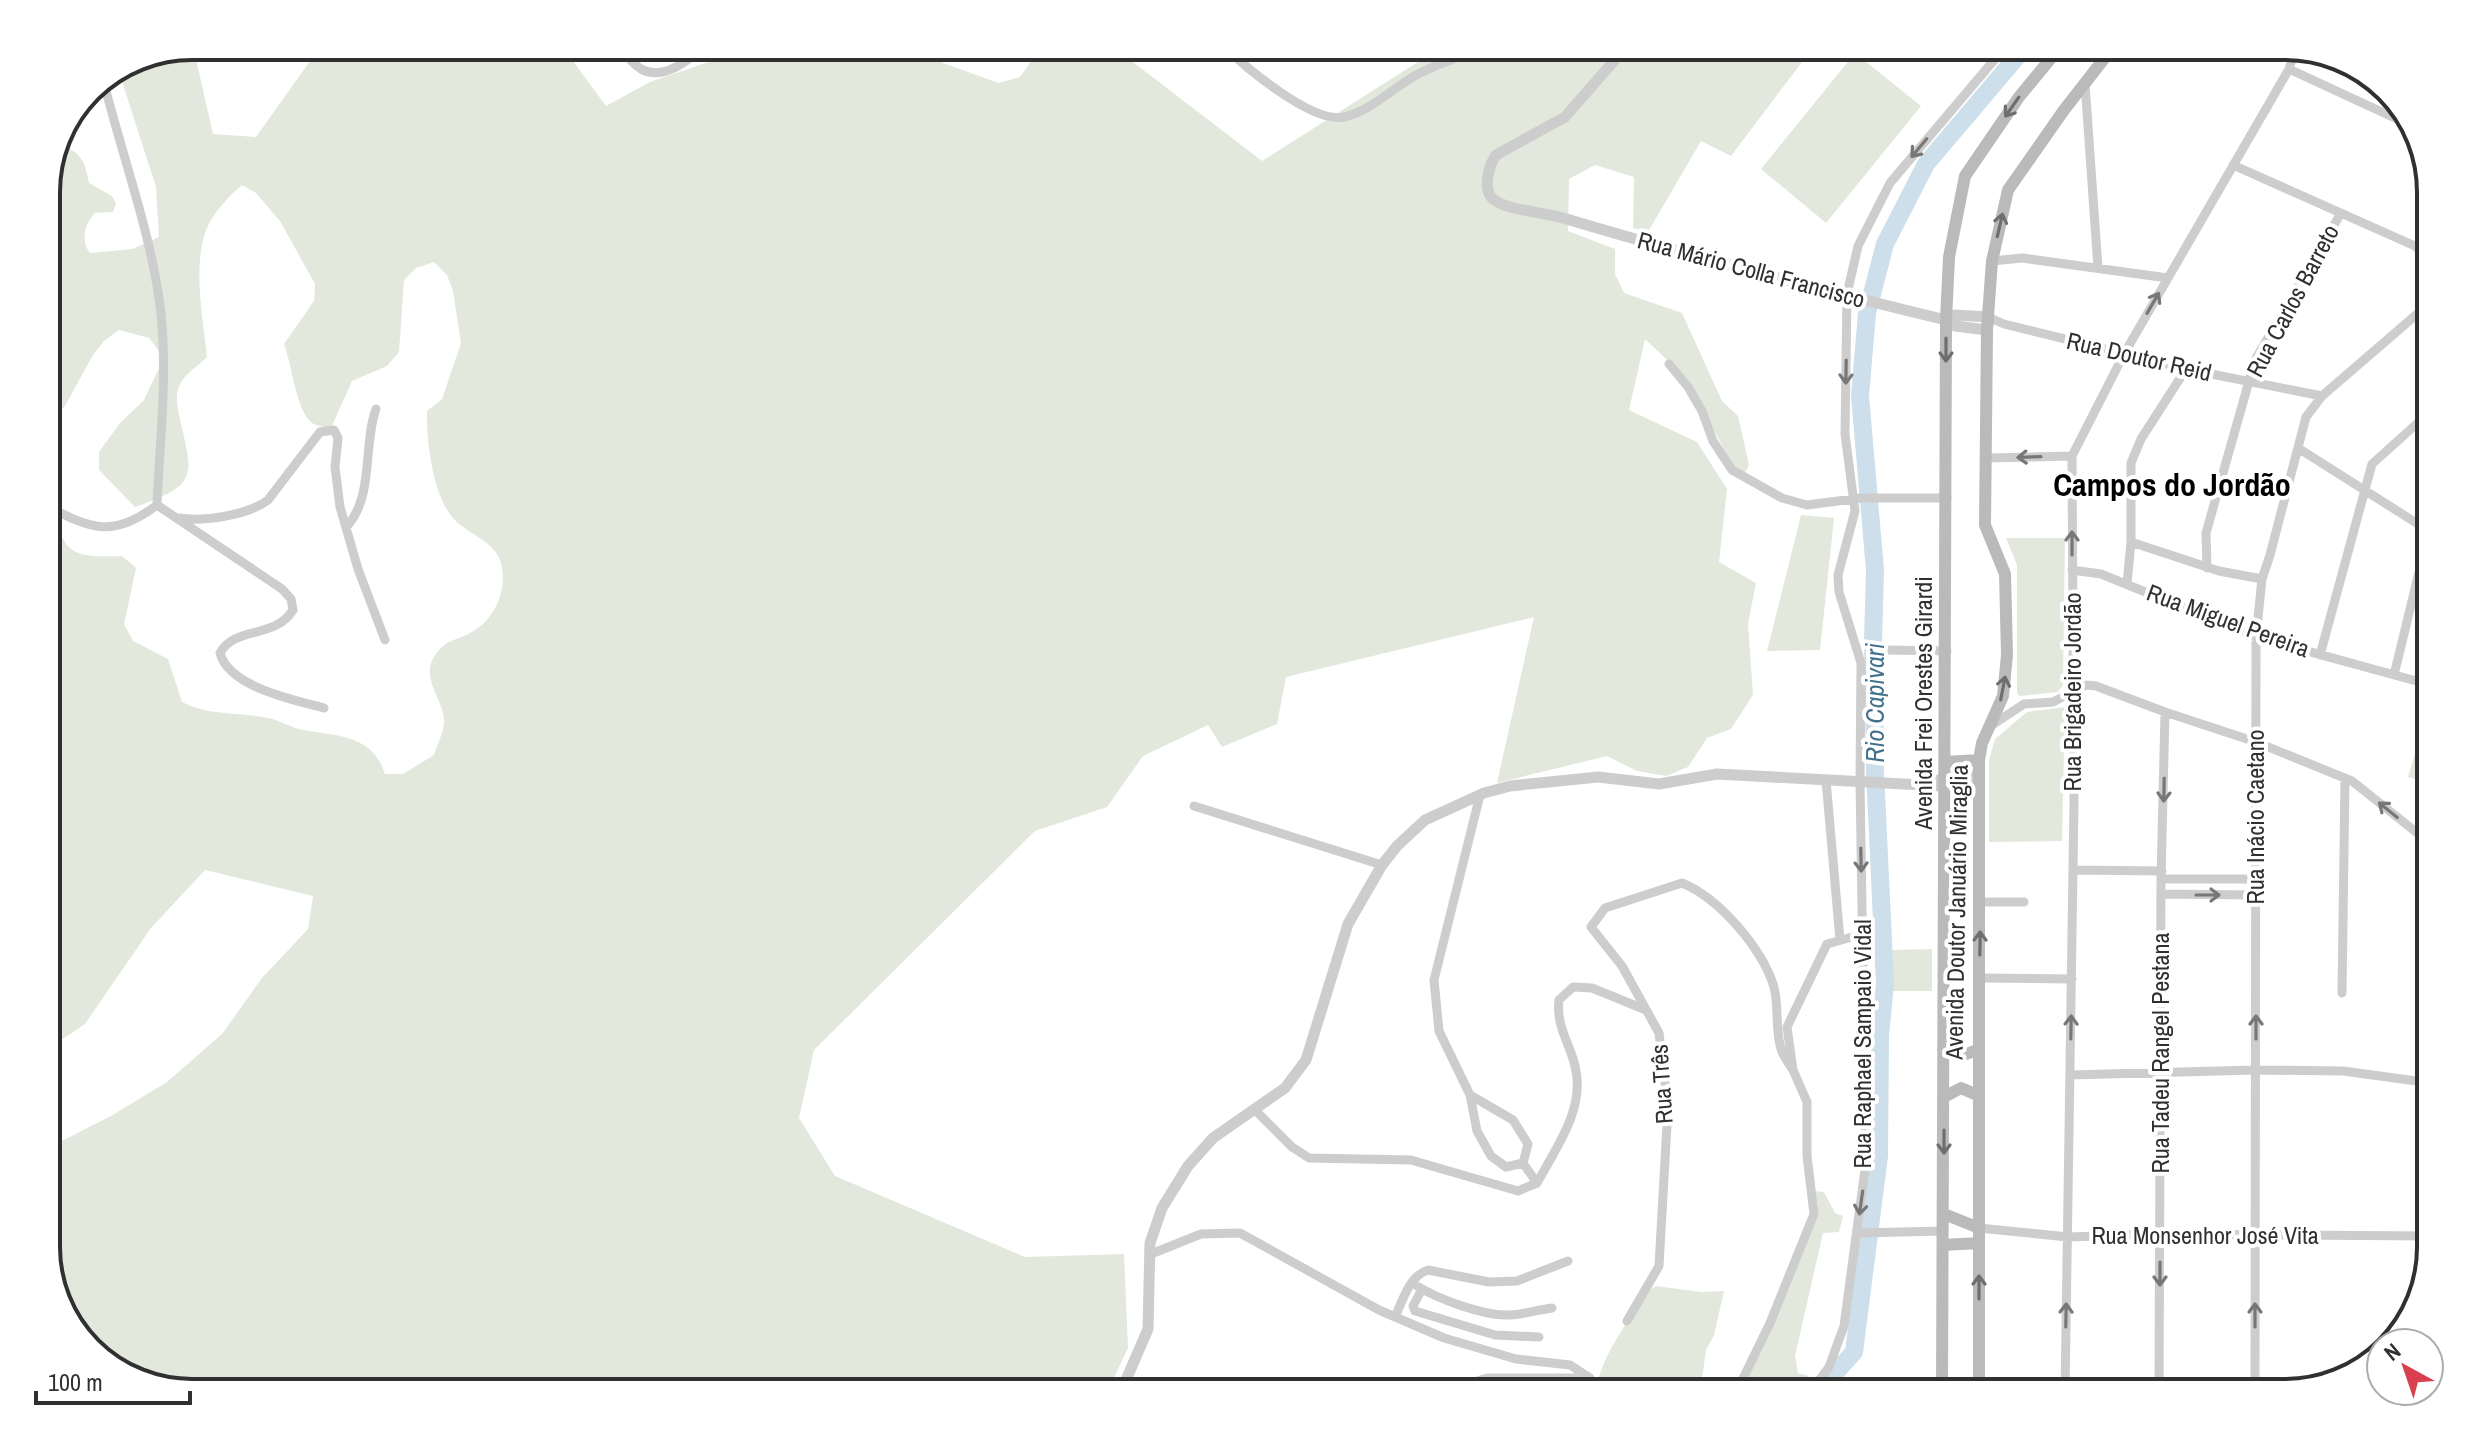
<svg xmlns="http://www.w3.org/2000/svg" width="2477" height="1439" font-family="'Archivo Narrow',sans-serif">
  <rect width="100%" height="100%" fill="#fff"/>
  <path fill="#e3e8dc" d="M193 46 213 134 256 137 310 61 325 46H562L606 106 650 82 747 49 798 47 929 58 999 83 1020 77 1040 48 1112 46 1262 161 1443 46H1814L1731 156 1701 141 1648 232 1633 228 1634 177 1595 165 1569 179 1568 231 1615 249V274L1624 293 1682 313 1722 401 1738 416 1749 465 1745 473 1734 468 1686 378 1645 339 1629 410 1697 442 1727 489 1719 562 1756 583 1748 624 1753 695 1731 729 1707 738 1688 767 1666 776 1637 771 1607 756 1497 783 1534 617 1286 677 1277 724 1222 747 1208 725 1143 756 1107 807 1035 831 814 1050 799 1118 835 1176 1025 1257 1124 1254 1128 1348 1113 1380 1094 1393H192L119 1374 66 1320 46 1256V1149L111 1116 167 1082 222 1034 262 978 308 929 313 896 205 870 151 928 85 1024 57 1043 46 1042V498L51 500C63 553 68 558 122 556L136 568 124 624 133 641 168 659 182 702C209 716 239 712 268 718 280 720 291 728 303 730 338 736 373 735 385 774H403L434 755C437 745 445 730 444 720 443 697 417 677 438 651 445 642 454 640 464 636 491 625 507 596 502 567 497 540 467 535 452 517 433 494 426 440 427 411L442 399 461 343 453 291 447 275 434 262 416 268 404 280 399 352 387 366 352 381 331 428C325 427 317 426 312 423 296 411 292 364 284 344L314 301 315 284 280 221 256 193 242 185C229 196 214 212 207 228 192 264 203 319 207 357 199 365 185 374 180 384 175 394 177 405 179 415 193 477 200 484 135 507L99 470V452L120 423 144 400 159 368V351L149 338 119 330 104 341 93 355 66 404 46 432V295L56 283 55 235 61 218 54 165 63 146C83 154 85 163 89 183L112 196 116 204 113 212 95 213C85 223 80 241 90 253L132 249 159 237 156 187 118 69 137 57Z
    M1855 53 1921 106 1826 223 1761 169Z
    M1801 515 1834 518 1820 650 1767 651Z
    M2006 538H2065L2063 685 2058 692 2019 696 2017 692V565Z
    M2065 707 2062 841 1989 842V760L1995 739 2027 712Z
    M2428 710 2431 711V784L2408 777Z
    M1932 949V991H1891V950Z
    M1812 1191 1824 1192 1835 1213 1843 1216 1839 1232 1823 1233 1795 1356 1798 1373 1809 1376 1798 1393H1738L1809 1237 1818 1203Z
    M1656 1286 1701 1292 1724 1291 1714 1335 1706 1350 1700 1393H1595C1602 1354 1627 1323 1648 1291Z"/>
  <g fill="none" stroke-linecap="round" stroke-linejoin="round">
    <path stroke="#ccdfea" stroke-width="18" d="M1817 1393 1854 1352 1879 1156 1880 1035 1885 984 1875 771 1873 641 1875 570 1860 396 1867 313 1885 244 1926 164 2026 46"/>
    <path stroke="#cdcdcd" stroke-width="9" d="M619 46C625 54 633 64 641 69 662 81 690 61 702 46
      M1224 46C1246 68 1313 124 1344 117 1371 111 1394 87 1418 74 1441 62 1464 56 1487 46
      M2289 69 2412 126
      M103 79C121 152 148 224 159 298 169 365 160 437 157 505
      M2085 83 2098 268
      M2233 165 2415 246 2431 262
      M1992 261 2022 258 2168 278
      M1988 317 2004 324 2186 369 2322 396
      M1669 364 1688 387 1702 411 1713 441 1732 470 1782 498 1807 505 1861 498H1947
      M2298 448 2429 531 2394 675
      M1986 458 2072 456
      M46 505C91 530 114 538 157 505L282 589 291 599 293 610C274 640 236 625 220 653 229 687 294 700 324 708
      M179 518C204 522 248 515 268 500L320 432 334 430 338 438 335 467 340 507 358 569 385 640
      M347 526C374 497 363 444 376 409
      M2131 542 2219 571 2262 579
      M2207 568 2206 533 2255 360 2341 213
      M2072 570 2101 574 2256 637 2431 685
      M2127 584 2131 542V463L2141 439 2186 369
      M1886 650 1947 651
      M2320 655 2372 464 2431 411
      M1989 727 2024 704 2053 702 2086 685 2096 686 2165 712 2256 742 2352 781 2431 844
      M1826 780 1840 940
      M1480 795 1434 980 1439 1031 1470 1095 1477 1131 1491 1156 1506 1167 1523 1163
      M1194 806 1382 865
      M2424 838 2428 1012
      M2073 870 2162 871
      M2161 879H2255
      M2161 894 2256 895
      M1980 902H2024
      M1979 978 2072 979
      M2342 993 2345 778
      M2070 1075 2255 1070 2343 1071 2431 1083
      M1470 1095 1513 1120 1528 1144 1523 1163 1537 1183
      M1254 1109 1292 1147 1309 1158 1411 1160 1518 1191 1537 1183C1556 1148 1586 1108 1575 1066 1569 1041 1556 1027 1559 1000L1573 987 1592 988 1646 1010
      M1979 1228 2068 1237 2160 1234 2431 1236
      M1857 1233 1944 1231
      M1151 1254 1201 1234 1240 1233 1379 1310 1444 1338 1516 1359 1570 1365 1590 1378
      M1417 1286C1438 1299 1484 1316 1508 1315 1522 1315 1537 1310 1552 1308
      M1422 1289 1413 1306 1415 1311 1495 1335 1539 1337
      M1395 1317C1403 1300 1409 1276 1428 1270L1489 1282 1517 1281 1568 1261
      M1627 1321 1659 1266 1668 1107 1659 1033 1622 966 1591 927 1605 908 1682 883C1719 898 1762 948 1774 987 1779 1007 1775 1029 1781 1049 1783 1056 1789 1064 1793 1070
      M1280 1392 1281 1393
      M1438 1393 1487 1378H1590
      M1581 1393 1590 1378
      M1736 1393 1770 1323 1814 1214 1807 1156V1102L1793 1070 1787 1027 1827 944 1863 934
      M1810 1393 1829 1367 1844 1326 1866 1162 1860 782 1861 663 1839 592 1838 575 1855 511 1845 434 1847 294 1858 246 1890 183 2006 46
      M2065 1393 2074 803 2072 456 2124 354 2289 69 2295 49
      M2159 1393 2161 879 2165 712
      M2255 1393 2256 637 2262 579 2270 555 2306 417 2322 396 2431 302"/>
    <path stroke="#cdcdcd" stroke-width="11" d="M1627 46 1565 117 1496 155C1489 165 1482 190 1493 199 1508 211 1544 212 1563 218 1690 256 1818 289 1946 320L1955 326 1987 330
      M1946 320 1955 315 1988 317
      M1939 780 1945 777 1978 776
      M1115 1393 1126 1380 1148 1329 1150 1243 1162 1208 1188 1166 1213 1138 1285 1088 1306 1060 1348 924 1382 865 1397 846 1425 820 1484 793 1510 786 1598 777 1659 784 1717 774 1978 788"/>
    <path stroke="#bababa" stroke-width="12" d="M1945 762 1979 760
      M1943 1049 1961 1056 1977 1050
      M1944 1097 1961 1088 1977 1095
      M1944 1214 1979 1228
      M1943 1245 1979 1243
      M1942 1393 1946 320 1949 257 1965 176 2019 97 2061 46
      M1979 1393V760L1982 743 2003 696 2007 655 2005 574 1985 525 1987 330 1992 261 2008 190 2064 110 2114 46"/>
  </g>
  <defs><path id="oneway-shaft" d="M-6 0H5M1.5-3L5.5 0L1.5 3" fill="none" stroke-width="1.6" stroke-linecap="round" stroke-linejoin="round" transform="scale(2)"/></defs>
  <g stroke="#6e6e6e">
    <use href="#oneway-shaft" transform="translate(2012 107) rotate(125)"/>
    <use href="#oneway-shaft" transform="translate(2000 225) rotate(-77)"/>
    <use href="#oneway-shaft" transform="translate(1946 350) rotate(90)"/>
    <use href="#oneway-shaft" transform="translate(2003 688) rotate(-79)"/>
    <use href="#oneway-shaft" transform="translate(1980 943) rotate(-89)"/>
    <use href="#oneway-shaft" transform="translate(1944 1142) rotate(90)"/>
    <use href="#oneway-shaft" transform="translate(1979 1287) rotate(-90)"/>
  </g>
  <g stroke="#777">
    <use href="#oneway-shaft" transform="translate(1919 148) rotate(130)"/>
    <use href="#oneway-shaft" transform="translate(2153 303) rotate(-60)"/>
    <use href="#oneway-shaft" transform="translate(1846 372) rotate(91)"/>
    <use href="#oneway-shaft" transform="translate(2029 457) rotate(178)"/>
    <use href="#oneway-shaft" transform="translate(2072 543) rotate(-90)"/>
    <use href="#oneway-shaft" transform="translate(2164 790) rotate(91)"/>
    <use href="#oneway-shaft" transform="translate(2388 810) rotate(-141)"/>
    <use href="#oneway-shaft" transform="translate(1861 860) rotate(89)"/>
    <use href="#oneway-shaft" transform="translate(2208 895)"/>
    <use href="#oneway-shaft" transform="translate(2071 1027) rotate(-89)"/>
    <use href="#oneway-shaft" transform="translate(2256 1027) rotate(-90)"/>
    <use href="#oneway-shaft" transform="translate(1861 1203) rotate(98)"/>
    <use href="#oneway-shaft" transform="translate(2160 1274) rotate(90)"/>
    <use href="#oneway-shaft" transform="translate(2066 1315) rotate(-89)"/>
    <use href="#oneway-shaft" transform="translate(2255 1315) rotate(-90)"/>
  </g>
  <g text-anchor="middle" stroke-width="8" stroke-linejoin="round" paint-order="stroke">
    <g font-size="24" fill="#303030" stroke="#fff">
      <text transform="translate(1751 270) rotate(15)" y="8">Rua Mário Colla Francisco</text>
      <text transform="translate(2293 301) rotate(-62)" y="8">Rua Carlos Barreto</text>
      <text transform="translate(2139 357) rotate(13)" y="8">Rua Doutor Reid</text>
      <text transform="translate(2228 621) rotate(20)" y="8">Rua Miguel Pereira</text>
      <text transform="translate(2073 692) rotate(-90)" y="8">Rua Brigadeiro Jordão</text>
      <text transform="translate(1924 703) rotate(-90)" y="8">Avenida Frei Orestes Girardi</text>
      <text transform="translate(2256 817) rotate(-90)" y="8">Rua Inácio Caetano</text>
      <text transform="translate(1957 912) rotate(-89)" y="8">Avenida Doutor Januário Miraglia</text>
      <text transform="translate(1863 1044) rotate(-90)" y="8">Rua Raphael Sampaio Vidal</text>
      <text transform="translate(2161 1053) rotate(-90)" y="8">Rua Tadeu Rangel Pestana</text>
      <text transform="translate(1662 1084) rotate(-94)" y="8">Rua Três</text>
      <text x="2205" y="1244">Rua Monsenhor José Vita</text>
    </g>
    <g font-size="26" font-style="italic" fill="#43728c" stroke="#fff">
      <text transform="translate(1875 703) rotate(-90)" y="9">Rio Capivari</text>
    </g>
    <g font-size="32" font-weight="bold" fill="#000" stroke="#fff">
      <text x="2172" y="496">Campos do Jordão</text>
    </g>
  </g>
  <path d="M0 0H2477V1439H0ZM192 60H2285A132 132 0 0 1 2417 192V1247A132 132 0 0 1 2285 1379H192A132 132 0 0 1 60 1247V192A132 132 0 0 1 192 60Z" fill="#fff" fill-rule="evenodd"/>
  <path fill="none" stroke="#303030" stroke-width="4" d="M192 60H2285A132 132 0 0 1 2417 192V1247A132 132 0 0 1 2285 1379H192A132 132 0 0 1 60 1247V192A132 132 0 0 1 192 60Z"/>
  <g transform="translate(2405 1367) rotate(320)"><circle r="38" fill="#ffffff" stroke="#acacac" stroke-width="2"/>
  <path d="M0-6L14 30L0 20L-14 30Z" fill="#d84050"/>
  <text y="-12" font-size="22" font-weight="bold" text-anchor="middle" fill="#303030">N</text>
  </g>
  <path d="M36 1391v12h154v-12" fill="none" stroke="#303030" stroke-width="4"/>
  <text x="48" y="1391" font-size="24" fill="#303030" stroke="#ffffff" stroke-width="6" paint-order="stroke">100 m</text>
</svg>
